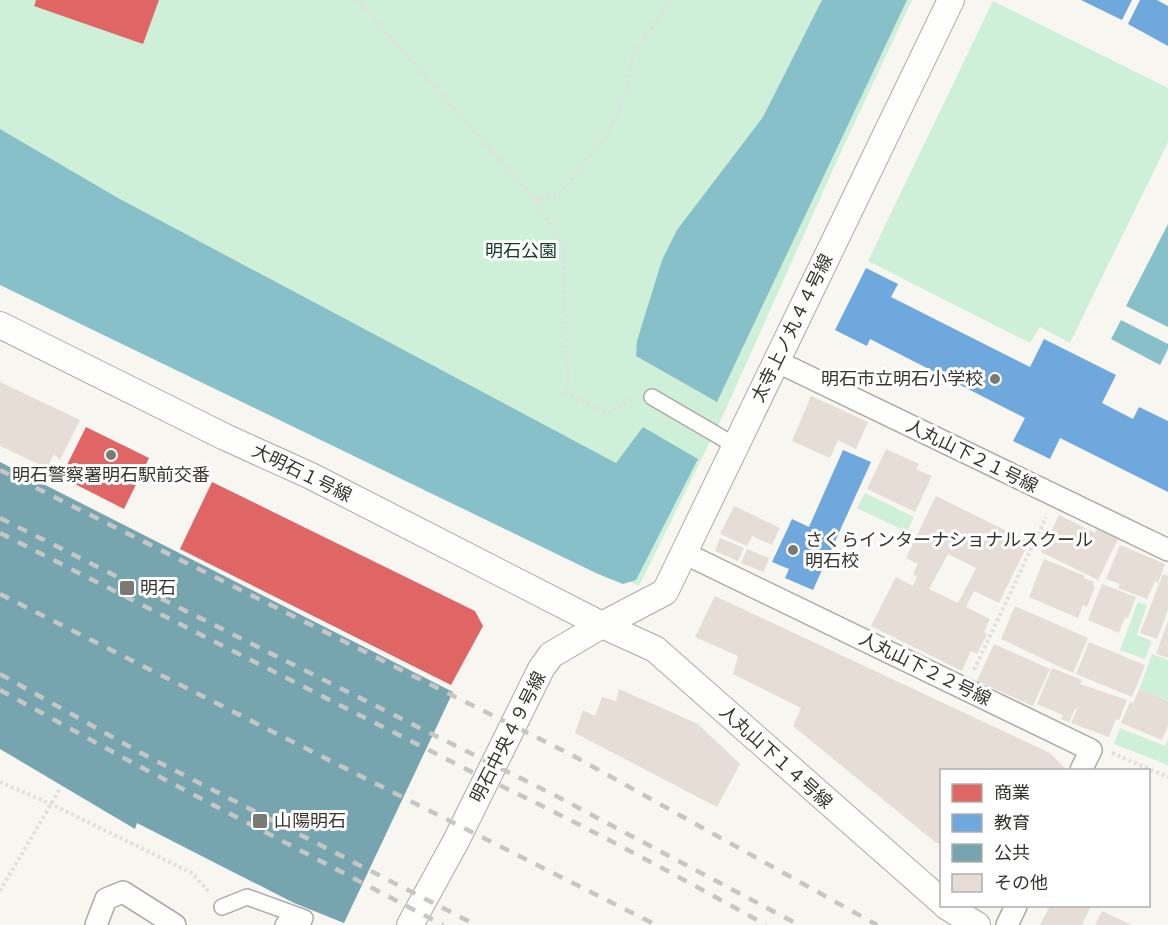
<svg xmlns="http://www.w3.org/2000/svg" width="1168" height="925" font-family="'PT Sans Narrow','Noto Sans JP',sans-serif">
  <rect width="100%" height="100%" fill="#f7f6f1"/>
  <path fill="#cff0d8" d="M0 0H912L840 154 724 413 639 586 0 276Z
    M993 1 1168 88V142L1070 343 1040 327 1030 343 868 261Z
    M865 493 914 517 907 532 857 508Z
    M1138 602 1147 605 1137 635 1152 641 1145 659 1120 650Z
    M1152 654 1168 660V700L1139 690Z
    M1120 728 1165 746 1168 739V765L1114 744Z"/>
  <path fill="#88c0ca" d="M822 0H907L717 402 636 356 637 341 662 260 677 230 763 117Z
    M0 129 118 198 616 463 643 427 698 459 636 580 623 584 598 574 0 285Z
    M1168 224V327L1126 306Z
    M1121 320 1168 344V349L1160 365 1111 339Z"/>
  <path fill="#e06666" d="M36 0H159L143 44 34 6Z
    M86 427 149 458 124 509 61 477Z
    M212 482 475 611 483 626 451 685 180 549Z"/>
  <path fill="#6fa8dc" d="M1081 0H1132L1122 20Z
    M1140 0H1157L1168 6V46L1128 24Z
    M866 268 898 284 891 297 1030 367 1044 339 1116 375 1102 403 1133 419 1139 407 1168 421V492L1060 438 1050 459 1013 441 1025 418 870 339 867 346 835 330Z
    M843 450 871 462 813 590 785 578 789 569 772 562 792 519 809 527Z"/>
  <path fill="#76a5af" d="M0 462 453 692 344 923 294 903 137 823 135 829 0 749Z"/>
  <path fill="#e6ddd6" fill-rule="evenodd" d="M0 382 80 420 60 460 54 454 47 468 0 446Z
    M811 396 868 422 856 449 838 440 830 458 792 441Z
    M886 449 919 464 916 469 932 476 915 512 867 489Z
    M936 496 1029 542 999 603 974 591 966 607 990 619 984 632 987 634 977 654 971 651 962 671 871 626 896 577 913 586 917 577 913 574 918 564 906 558ZM948 554 976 568 958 603 929 589Z
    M734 506 780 528 772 545 752 536 747 546 720 534Z
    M1059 515 1095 533 1097 529 1118 539 1098 580 1041 552Z
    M720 538 744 548 738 561 715 551Z
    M1120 545 1165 564 1158 583 1155 581 1147 599 1118 588 1120 584 1106 579Z
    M747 549 769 558 764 572 741 563Z
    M1044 559 1085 576 1084 578 1094 582 1093 585 1095 587 1087 607 1083 605 1078 618 1029 597Z
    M1163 574 1168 576V610L1157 639 1140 633Z
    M1102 584 1136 597 1128 618 1125 617 1119 633 1088 620Z
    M715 596 1050 753 1065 768 1064 770H942V845L935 842 793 726 801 708 733 674 738 656 695 637Z
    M1015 606 1088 638 1073 673 1001 639Z
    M1168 621V658L1156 654Z
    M1089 642 1145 665 1132 697 1076 674Z
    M994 644 1050 669 1033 706 977 681Z
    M1052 668 1082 680 1080 684 1127 700 1119 720 1116 719 1109 737 1071 723 1077 709H1075L1069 722 1061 719 1063 715 1037 704Z
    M619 689 698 724 740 764 717 807 575 733 583 710 595 716 602 697 616 701Z
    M1139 689 1168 701V726L1162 740 1121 723 1130 702 1133 703Z
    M1050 906H1091L1082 925H1040Z
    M1102 911 1132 925H1095Z"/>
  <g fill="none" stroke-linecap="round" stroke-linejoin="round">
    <defs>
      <path id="pedestrian" d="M652 397 736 446
        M222 907 247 897 305 918 302 925
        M283 925 285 922 293 925"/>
      <path id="minor" d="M776 361 1168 550
        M684 553 1091 750 1081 770
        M96 925 106 899 123 892 175 925
        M1007 925 1016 906"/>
      <path id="tertiary" d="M0 325 225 437 311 476 602 625 655 649 942 902
        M946 906 977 925
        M410 925 456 841 541 669 551 655 602 625 665 592 951 0"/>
    </defs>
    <use href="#pedestrian" stroke="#abaaa6" stroke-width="18"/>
    <use href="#minor" stroke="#abaaa6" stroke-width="24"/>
    <use href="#tertiary" stroke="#abaaa6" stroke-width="28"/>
    <path stroke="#e1e0de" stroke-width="4" stroke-dasharray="3 3" stroke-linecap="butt" d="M358 0 536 200 563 245 568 376 566 393 608 414 633 397
      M536 200 562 192 614 124 627 87 633 55 671 0
      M974 670 1046 517
      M1112 753 1168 777
      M0 782 51 804 192 873 210 893
      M0 891 61 787"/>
    <use href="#pedestrian" stroke="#fefefd" stroke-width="15"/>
    <use href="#minor" stroke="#fefefd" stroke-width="21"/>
    <use href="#tertiary" stroke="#fefefd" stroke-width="26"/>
    <path stroke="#c6c6c5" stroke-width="4.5" stroke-dasharray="10 10" stroke-linecap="butt" d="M0 470 570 754 877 925
      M0 518 558 797 799 925
      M0 533 472 772C572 819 669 871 766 925
      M0 594 656 925
      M0 674 139 752 476 925
      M0 690 133 763 443 925"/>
  </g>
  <g fill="#7a7974" stroke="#fff" stroke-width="2">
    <circle cx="995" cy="379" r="6"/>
    <circle cx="111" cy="455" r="6"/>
    <circle cx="793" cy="550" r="6"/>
    <rect x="119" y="580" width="16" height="16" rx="3"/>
    <rect x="252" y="813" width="16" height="16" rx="3"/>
  </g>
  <g text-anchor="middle" stroke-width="6" stroke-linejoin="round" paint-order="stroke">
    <g font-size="18" fill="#114026" stroke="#fff">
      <text x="521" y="257">明石公園</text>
    </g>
    <g font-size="18" fill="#363531" stroke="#fff">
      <text transform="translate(792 328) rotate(-64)" y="6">太寺上ノ丸４４号線</text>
      <text transform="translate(972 456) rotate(26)" y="6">人丸山下２１号線</text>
      <text transform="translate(302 473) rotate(26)" y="6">大明石１号線</text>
      <text transform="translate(925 669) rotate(26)" y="6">人丸山下２２号線</text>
      <text transform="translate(508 737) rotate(-63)" y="6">明石中央４９号線</text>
      <text transform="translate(776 757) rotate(42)" y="6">人丸山下１４号線</text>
    </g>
    <g font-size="18" fill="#363531" stroke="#fff" text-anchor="start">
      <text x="983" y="385" text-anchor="end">明石市立明石小学校</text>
      <text x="111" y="481" text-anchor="middle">明石警察署明石駅前交番</text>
      <text x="805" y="546">さくらインターナショナルスクール<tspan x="805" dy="21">明石校</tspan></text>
      <text x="140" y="594">明石</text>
      <text x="274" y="827">山陽明石</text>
    </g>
  </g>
  <rect x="940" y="769" width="210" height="138" fill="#ffffff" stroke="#afaead" stroke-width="1.5"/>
  <rect x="952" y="784" width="30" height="18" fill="#e06666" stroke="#afaead" stroke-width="1.5"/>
  <text x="994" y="799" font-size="18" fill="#363531">商業</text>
  <rect x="952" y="814" width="30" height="18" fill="#6fa8dc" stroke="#afaead" stroke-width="1.5"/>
  <text x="994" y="829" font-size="18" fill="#363531">教育</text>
  <rect x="952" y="844" width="30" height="18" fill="#76a5af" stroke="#afaead" stroke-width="1.5"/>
  <text x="994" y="859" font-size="18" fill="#363531">公共</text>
  <rect x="952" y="874" width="30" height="18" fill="#e6ddd6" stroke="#afaead" stroke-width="1.5"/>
  <text x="994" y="889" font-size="18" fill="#363531">その他</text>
</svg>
